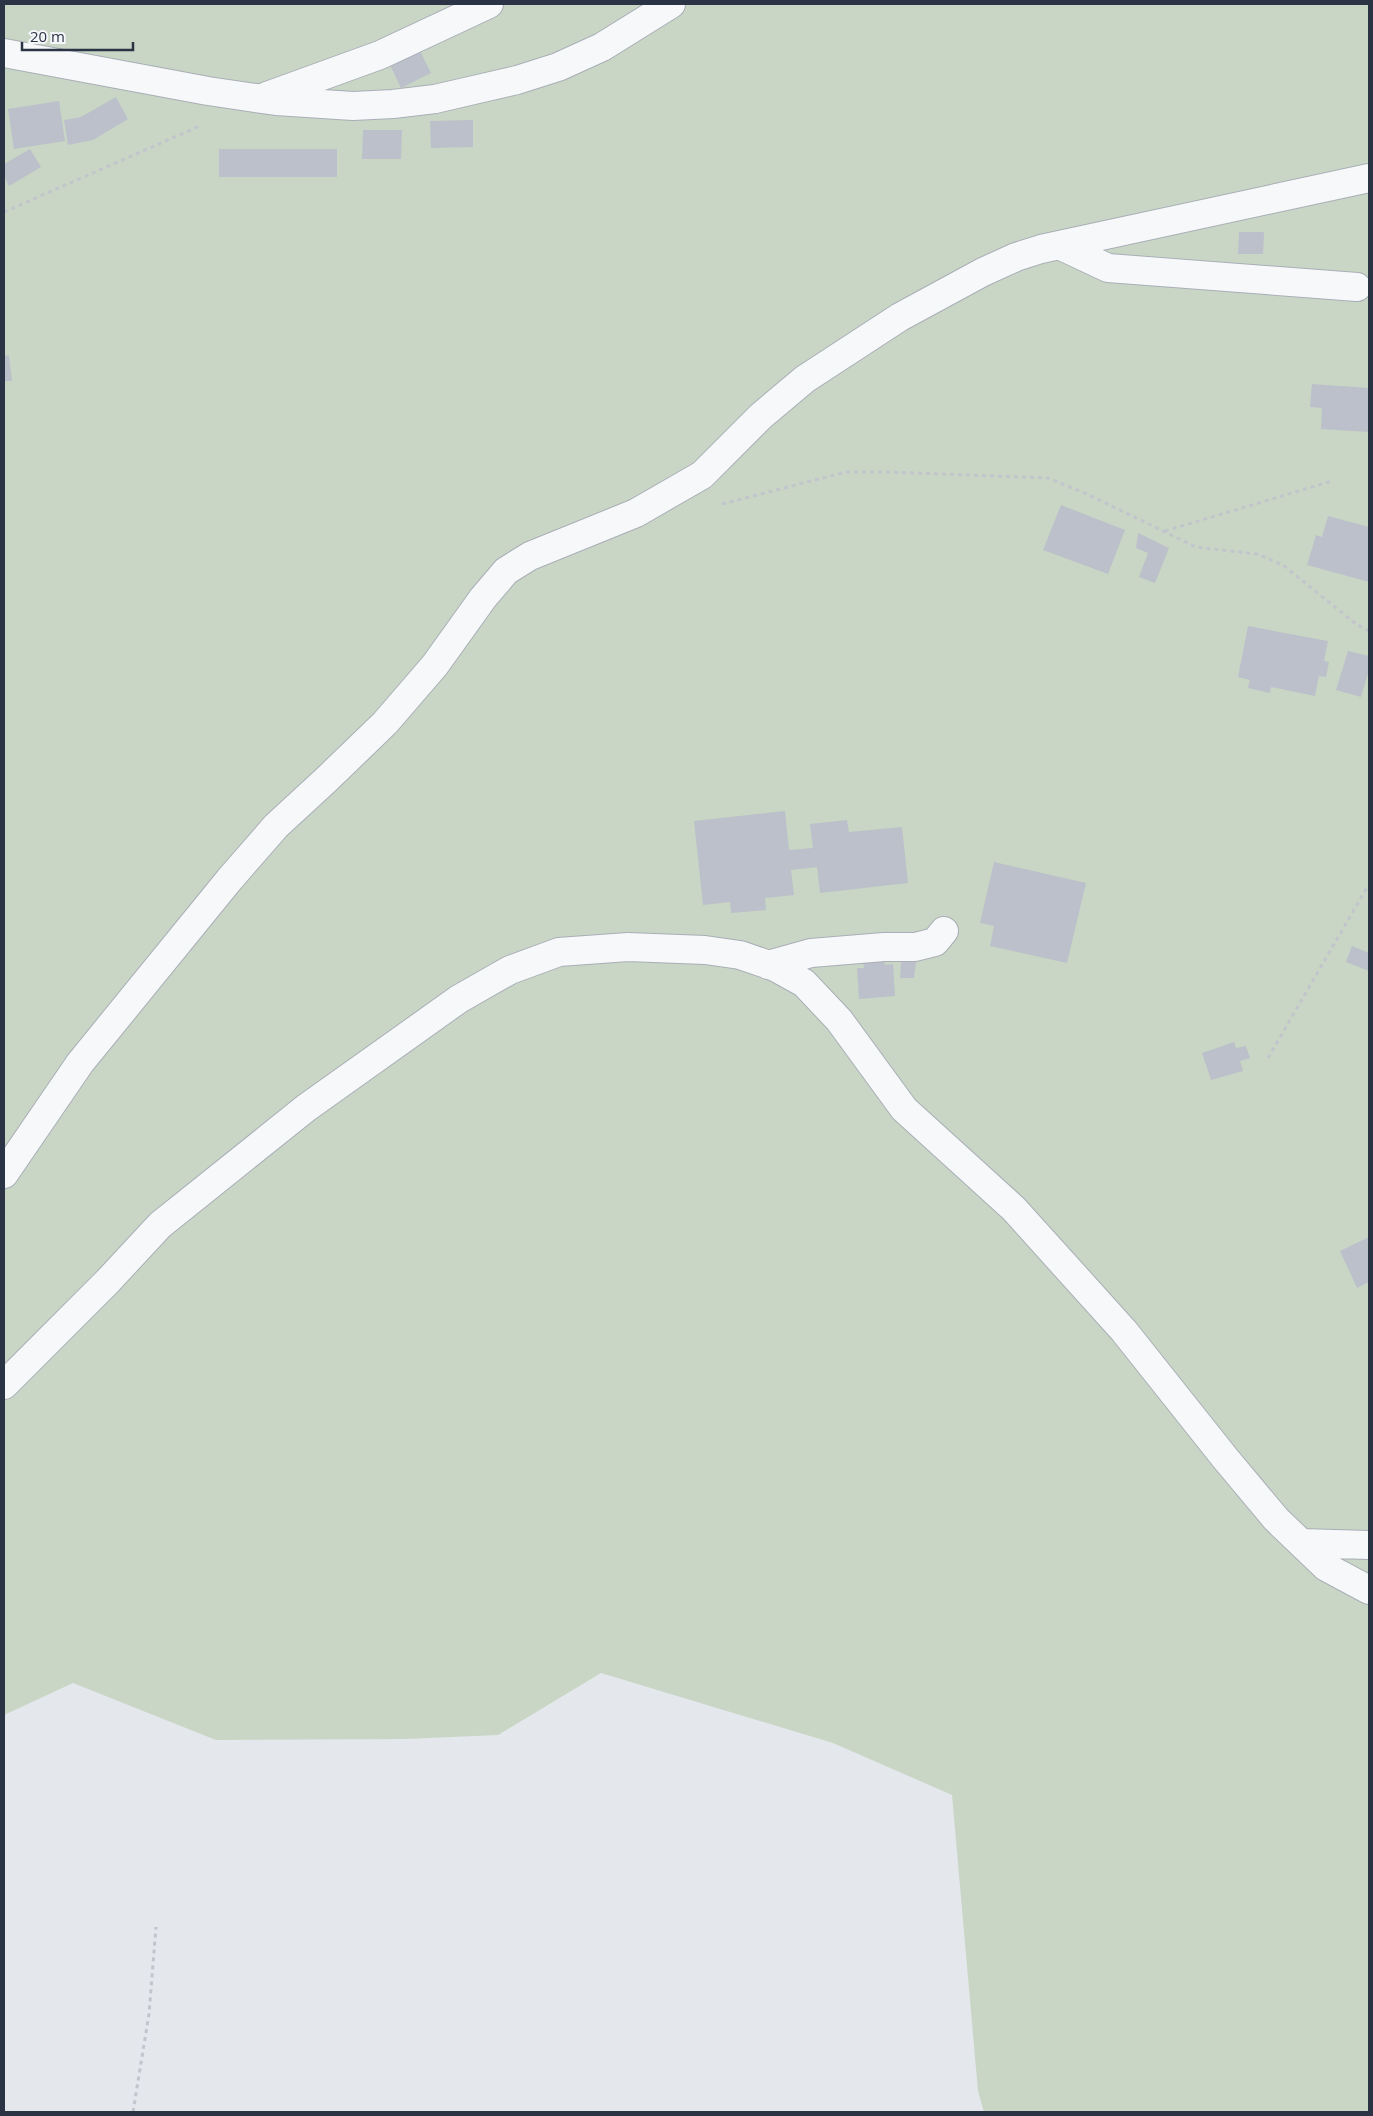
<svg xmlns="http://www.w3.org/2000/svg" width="1373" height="2116" font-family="'Open Sans',sans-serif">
  <rect width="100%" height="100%" fill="#e4e7ec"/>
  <path fill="#c9d6c5" d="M4 4H1369V2112H984L978 2091 952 1795 833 1743 601 1673 498 1735 406 1739 216 1740 73 1683 4 1715Z"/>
  <path fill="#bbc0ca" d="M419 49 431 73 401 88 389 63Z
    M116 97 128 119 93 140 68 145 64 120 81 117Z
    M59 101 65 141 14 149 8 109Z
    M473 120V147L431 148 430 121Z
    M363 130H402L401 159H362Z
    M30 149 41 167 9 186 4 176V164Z
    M219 149H337V177H219Z
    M1239 232H1264L1263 254H1238Z
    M9 355 12 381H4V356Z
    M1312 384 1369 388V432L1321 429 1322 408 1310 407Z
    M1061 505 1125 530 1108 574 1043 550Z
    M1328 516 1369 527V582L1307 565 1316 535 1322 537Z
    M1138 533 1169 548 1155 583 1139 577 1148 553 1136 548Z
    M1248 626 1328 641 1324 661 1329 662 1326 677 1319 676 1315 696 1271 687 1270 693 1248 688 1250 680 1238 677Z
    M1348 651 1369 656V670L1361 697 1336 690Z
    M785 811 789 850 813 848 810 824 847 820 849 832 902 827 908 883 820 893 817 867 791 870 794 895 765 898 766 910 731 913 730 902 703 905 694 821Z
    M994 862 1086 883 1067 963 990 946 994 926 980 923Z
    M1352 946 1369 953V971L1346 962Z
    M884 960 885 965 893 964 895 996 859 999 857 968H864L863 962Z
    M901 961 916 962 914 978H900Z
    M1234 1042 1236 1048 1246 1046 1250 1058 1240 1061 1243 1071 1211 1080 1202 1053Z
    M1369 1237V1282L1357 1288 1340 1251Z"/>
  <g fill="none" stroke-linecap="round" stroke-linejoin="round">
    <defs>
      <path id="minor" d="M4 53 208 91 276 101 353 106 393 104 435 99 517 80 558 67 602 47 671 4
        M267 96 380 55 489 4
        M1061 246 1108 268 1357 287
        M768 965 811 953 884 947H915L935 942 944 931
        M4 1174 80 1063 229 880 276 826 327 779 385 723 435 665 483 598 506 571 530 556 636 513 702 475 761 416 805 379 900 317 983 272 1016 257 1041 249 1369 178
        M4 1385 108 1281 160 1225 306 1108 459 999 510 970 559 952 628 947 705 950 740 955 775 967 804 983 839 1020 904 1109 1014 1209 1124 1331 1225 1458 1276 1519 1326 1567 1369 1590
        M1301 1543 1369 1545"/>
    </defs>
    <use href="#minor" stroke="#a9aeb7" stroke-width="30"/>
    <path stroke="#c2c5cb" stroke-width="3" stroke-dasharray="4 4" stroke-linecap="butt" d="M4 212 202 125
      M722 504 846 472H887L1048 478 1087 494 1196 547 1257 554 1283 565 1356 624 1369 631
      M1165 531 1332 481
      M1268 1058 1369 884
      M133 2112 149 2014 156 1927"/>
    <use href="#minor" stroke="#f7f8fa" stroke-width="28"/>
  </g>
  <rect width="1373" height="2116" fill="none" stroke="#2b3445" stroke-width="10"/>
  <path d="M22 42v8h111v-8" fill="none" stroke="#2b3445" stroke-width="2.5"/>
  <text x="30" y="42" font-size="15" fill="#2b3445" stroke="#f4f6f9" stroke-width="4" paint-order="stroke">20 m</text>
</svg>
